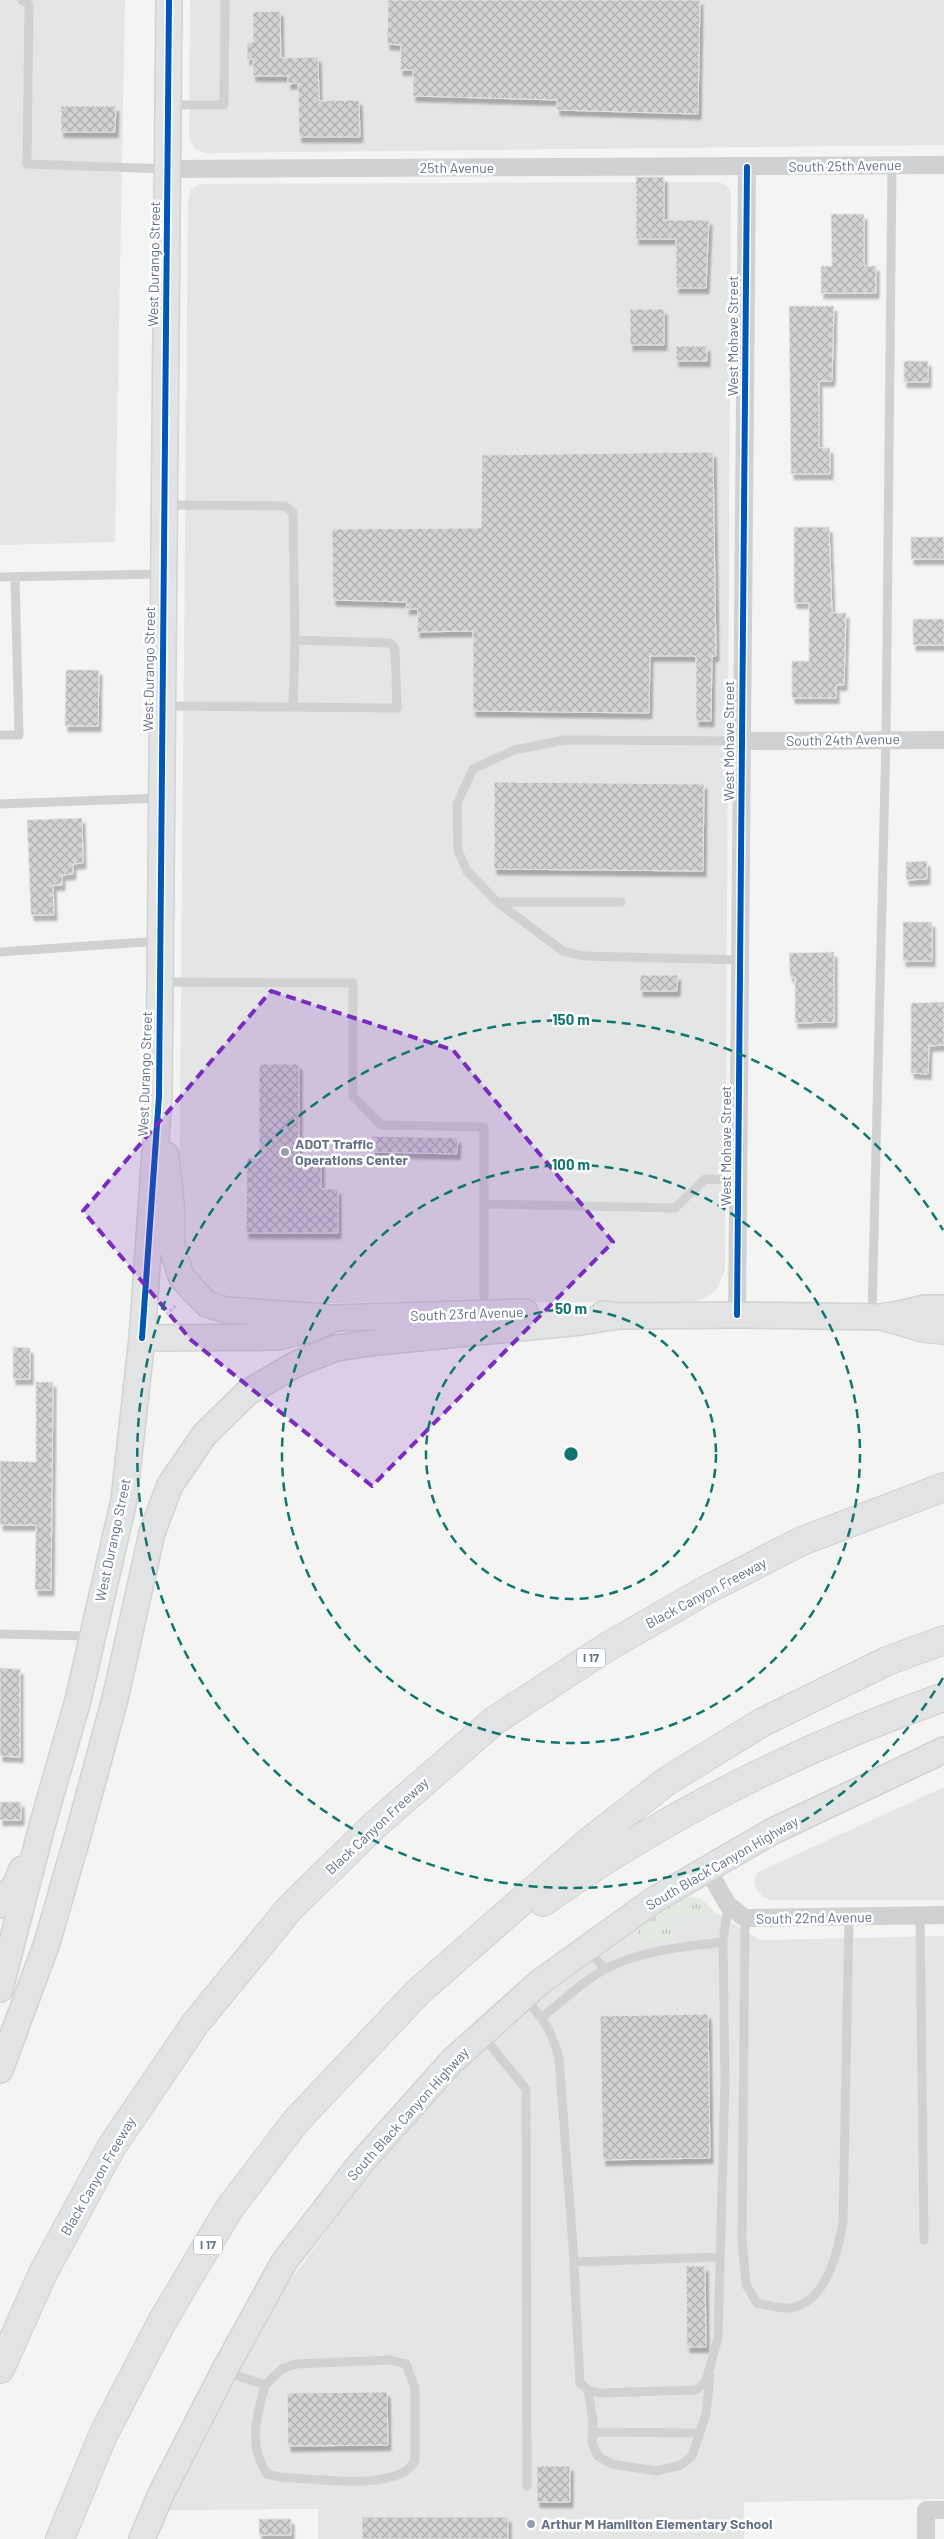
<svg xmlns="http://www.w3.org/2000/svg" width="944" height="2539" font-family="Barlow,sans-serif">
  <defs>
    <pattern id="grass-tufts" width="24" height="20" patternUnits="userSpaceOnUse" patternTransform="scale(1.25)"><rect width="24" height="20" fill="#e3e8e1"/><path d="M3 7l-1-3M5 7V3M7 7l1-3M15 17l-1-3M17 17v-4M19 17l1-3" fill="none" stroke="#bcc0bc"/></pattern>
    <pattern id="building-cross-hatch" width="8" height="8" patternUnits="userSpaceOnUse" patternTransform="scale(1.25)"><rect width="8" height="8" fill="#d1d2d3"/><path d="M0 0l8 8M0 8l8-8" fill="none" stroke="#adafb1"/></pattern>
    <filter id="shadow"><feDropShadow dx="3" dy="5.5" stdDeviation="1" flood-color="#0004"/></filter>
  </defs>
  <rect width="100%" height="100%" fill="#f4f5f3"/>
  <path fill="#e4e6e6" d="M0 0H125L115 542 0 545Z
    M190 0H944V145L204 153 194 148 189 139Z
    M719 182 727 186 731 194 725 1270 716 1291 697 1302 236 1303 213 1293 194 1278 182 1254 179 1214 188 201 191 190 199 184Z
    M944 1787V1900H771L763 1897 756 1889 754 1879 758 1872Z
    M685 1897 701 1899 713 1911 760 1940 944 1936V2499L744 2502V2539H318V2509L167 2510 224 2389 287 2285 362 2182 455 2076 540 1996 636 1926Z"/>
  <path fill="url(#grass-tufts)" d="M685 1897 701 1899 712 1909V1915L673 1917 672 1940 642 1943 636 1926Z"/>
  <path fill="url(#building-cross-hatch)" stroke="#e4e4e3" filter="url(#shadow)" d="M388 0H700L698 114 557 110V100L413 96V70H400L401 45 387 44Z
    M280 11 281 58 318 57 319 101 359 100 360 137H299L298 83 288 84V76H253V59H247V43L253 42V12Z
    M61 106H116L115 132H61Z
    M636 177H664V220H709L706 288H676V239H636Z
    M831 214H864V266H876V293H821V266H832Z
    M789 306H834L832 381H819V448H830V474H791Z
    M630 309H664V345H630Z
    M676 346H707V361H676Z
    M904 361H928V382H904Z
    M713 452 716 656H712L711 721H696V656H650L649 713 473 711V631L417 632 418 609H406L407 602 333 600 332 529 481 528 482 455Z
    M794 527H829L832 613H846L844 685H836V698H792V661H809V603H794Z
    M911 537H944V559H911Z
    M913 619H944V645H913Z
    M66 670H99L98 726H65Z
    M494 782 704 784 703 871 494 869Z
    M82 818 83 863 73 864V874L62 875V885H53L54 915H31L27 820Z
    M927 861V879L906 880V862Z
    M903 922H932V961H903Z
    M834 952V1022L795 1023V977H790L789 953Z
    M640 975H678L677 991H640Z
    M944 1002V1045L929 1046 928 1074 911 1073V1003Z
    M259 1064H299V1159H321V1189H338V1233H246L247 1158H259Z
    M372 1136 458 1138 457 1154 372 1152Z
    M13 1347 30 1348V1379H13Z
    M36 1382H53L51 1590H35L36 1525H0V1461L36 1462Z
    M0 1668 20 1669V1757L0 1756Z
    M0 1802H21V1820H0Z
    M708 2014 710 2158 603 2160 600 2016Z
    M686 2266H705L706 2347H687Z
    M387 2392 388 2445 288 2446 287 2393Z
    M537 2466H570V2502H537Z
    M362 2517H508V2539H362Z
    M259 2519H291V2535H259Z"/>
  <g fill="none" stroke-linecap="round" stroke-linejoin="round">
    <defs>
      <path id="secondary" d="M166 1155 171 1204 172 1247 181 1276 194 1291 207 1304 226 1310 325 1317
        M603 1314 619 1316 737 1315 886 1317 925 1308H944
        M142 1338 278 1337 311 1329 335 1318 525 1312
        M0 1905 16 1884 22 1869
        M0 1989 42 1826 78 1700 124 1500 142 1338 159 1096 169 0
        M0 2070 47 1943 82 1821 116 1695 152 1533 170 1485 205 1434 247 1393 296 1364 336 1348 378 1342 581 1322 619 1316
        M142 2539 161 2494 224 2371 284 2262 361 2163 452 2061 540 1982 654 1900 771 1832 944 1750"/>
      <path id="highway" d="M886 1317 924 1328 944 1330
        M543 1902C668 1813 799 1748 944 1697
        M0 2369 43 2273 112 2146 195 2024 290 1908 377 1823 494 1721 607 1647 708 1589 802 1541 944 1487
        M60 2539 103 2435 163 2320 229 2209 296 2121 418 1992 591 1840 667 1781 761 1723 887 1661 944 1640"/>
    </defs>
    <use href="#secondary" stroke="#d1d3d3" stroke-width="28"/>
    <use href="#highway" stroke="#cfd1d2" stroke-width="30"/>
    <path stroke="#cdcece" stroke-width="3" stroke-dasharray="2.5 2.5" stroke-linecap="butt" d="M166 1314 177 1305"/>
    <path stroke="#d0d1d2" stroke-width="9" d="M22 0 29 5 27 164 167 169
      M169 105H224L225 0
      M167 505 285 506 293 513 295 640
      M0 577 163 574
      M164 706 397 708 395 649 390 643 295 640 293 707
      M0 735H19L15 577
      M0 804 161 798
      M498 902H621
      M0 952 160 941
      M740 960 583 956 563 951 497 902 467 871 458 851 457 804 473 769 514 750 565 740 742 741
      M160 982 353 983V1096L381 1125 484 1127V1313
      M484 1204 675 1208 705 1179 739 1180
      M872 1315 886 739 892 165
      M0 1634 90 1636
      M920 1916 924 2240
      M745 1918 742 2239 746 2285 757 2303C766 2305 778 2308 788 2308 826 2305 838 2252 843 2222L849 1917
      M587 1949 605 1969
      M524 1997C543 2018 552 2031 559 2058L573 2247 580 2383 588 2390 600 2393 696 2390 706 2381 718 2338 725 2080 723 1942 728 1905
      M542 2017C563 2001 584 1980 607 1968 643 1950 684 1947 723 1942
      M482 2035 526 2089 527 2486
      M574 2262 720 2257
      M226 2372 265 2385 282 2369 295 2364 390 2360 406 2364 415 2388V2460C401 2493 311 2478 280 2477L267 2474C248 2445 256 2417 265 2385
      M588 2390 593 2421 592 2443 598 2456 612 2464 656 2471 681 2465 692 2456 706 2414 710 2376
      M592 2432 700 2433"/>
    <path stroke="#d0d1d2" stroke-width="18" d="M167 169 944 165
      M742 741 944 740
      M737 1315 747 167
      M708 1870 728 1905 745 1918 944 1915
      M926 2539V2510H944"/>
    <use href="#secondary" stroke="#e2e3e4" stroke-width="25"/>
    <use href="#highway" stroke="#e2e3e4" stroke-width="28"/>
    <defs>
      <path id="cycleway" d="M737 1315 747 167
        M142 1338 159 1096 169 0"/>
    </defs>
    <use href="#cycleway" stroke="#fff" stroke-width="9"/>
    <use href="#cycleway" stroke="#0057b8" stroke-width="6"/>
  </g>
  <path fill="#7b2cbf" fill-opacity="0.2" stroke="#7b2cbf" stroke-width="4" stroke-dasharray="10 6" stroke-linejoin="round" d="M271 991 453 1050 613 1242 372 1486 191 1340 83 1211Z"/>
  <g fill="none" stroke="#0f766e" stroke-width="2.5" stroke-dasharray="9 6">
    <circle cx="571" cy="1454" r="145"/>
    <circle cx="571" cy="1454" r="289"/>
    <path d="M943 1678A434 434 0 1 1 943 1230"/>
  </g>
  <g fill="#969fac" stroke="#fff" stroke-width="2">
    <circle cx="285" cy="1152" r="5"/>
    <circle cx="531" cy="2524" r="5"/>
  </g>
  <g text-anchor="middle" stroke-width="5" stroke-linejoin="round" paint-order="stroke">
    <g fill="#fff" stroke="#929baa" stroke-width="1">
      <rect x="577" y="1648.5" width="28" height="19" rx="4"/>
      <rect x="194" y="2235.5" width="28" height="19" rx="4"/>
    </g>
    <g font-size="12" font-weight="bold" fill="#637085">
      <text x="591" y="1662">I 17</text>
      <text x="208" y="2249">I 17</text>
    </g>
    <g font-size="14" fill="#637085" stroke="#fff">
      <text transform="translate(845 166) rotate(-1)" y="5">South 25th Avenue</text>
      <text x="457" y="173">25th Avenue</text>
      <text transform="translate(154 264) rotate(-89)" y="5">West Durango Street</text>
      <text transform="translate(733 336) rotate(-90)" y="5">West Mohave Street</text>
      <text transform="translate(149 669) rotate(-89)" y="5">West Durango Street</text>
      <text transform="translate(843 740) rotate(-1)" y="5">South 24th Avenue</text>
      <text transform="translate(729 741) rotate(-90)" y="5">West Mohave Street</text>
      <text transform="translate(145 1074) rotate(-88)" y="5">West Durango Street</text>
      <text transform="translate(726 1146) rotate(-90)" y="5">West Mohave Street</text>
      <text transform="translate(467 1314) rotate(-2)" y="5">South 23rd Avenue</text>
      <text transform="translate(113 1540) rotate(-78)" y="5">West Durango Street</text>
      <text transform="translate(706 1593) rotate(-28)" y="5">Black Canyon Freeway</text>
      <text transform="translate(377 1826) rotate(-43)" y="5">Black Canyon Freeway</text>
      <text transform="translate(722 1863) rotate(-30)" y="5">South Black Canyon Highway</text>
      <text transform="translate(814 1918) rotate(-1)" y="5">South 22nd Avenue</text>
      <text transform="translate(408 2114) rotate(-48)" y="5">South Black Canyon Highway</text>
      <text transform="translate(98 2176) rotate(-60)" y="5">Black Canyon Freeway</text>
    </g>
    <g font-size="14" font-weight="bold" fill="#637085" stroke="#fff" text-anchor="start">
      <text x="295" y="1149">ADOT Traffic<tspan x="295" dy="16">Operations Center</tspan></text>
      <text x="541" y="2529">Arthur M Hamilton Elementary School</text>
    </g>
  </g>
  <circle cx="571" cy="1454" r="8" fill="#0f766e" stroke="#fff" stroke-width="2.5"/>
  <g font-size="15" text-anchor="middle" font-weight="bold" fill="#0f766e" stroke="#fff" stroke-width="5" stroke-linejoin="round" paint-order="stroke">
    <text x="571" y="1025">150 m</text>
    <text x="571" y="1170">100 m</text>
    <text x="571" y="1314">50 m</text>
  </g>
</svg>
